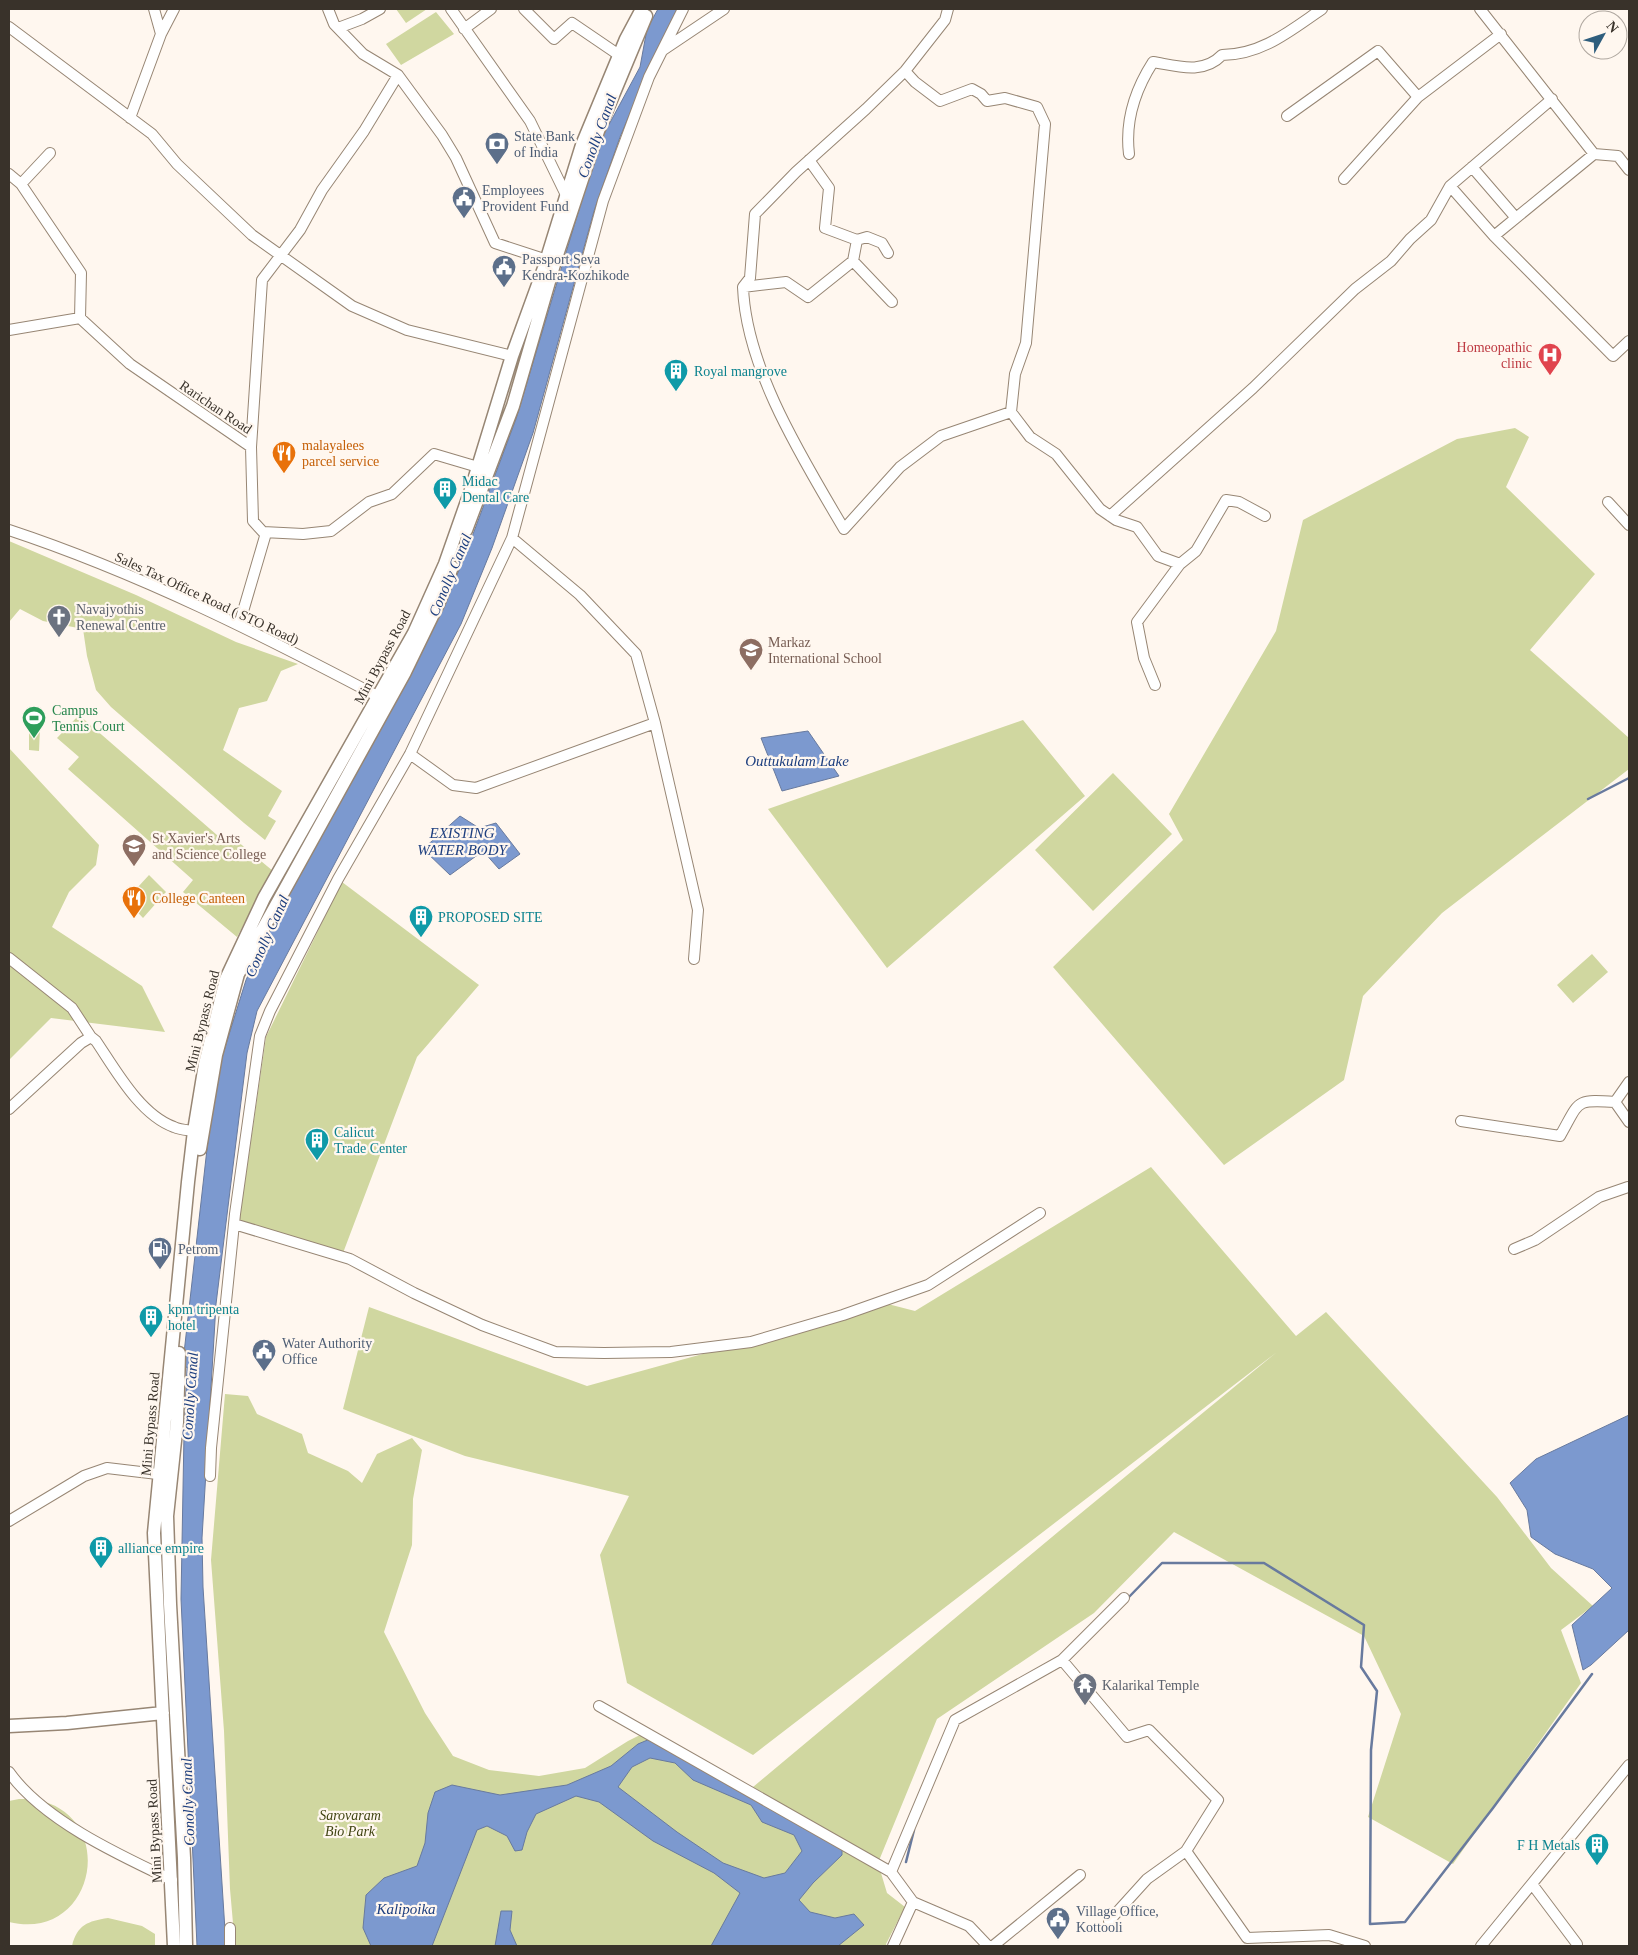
<svg xmlns="http://www.w3.org/2000/svg" width="1638" height="1955" font-family="'Times New Roman',serif">
  <rect width="100%" height="100%" fill="#fff7ef"/>
  <path fill="#d0d7a0" d="M396 9H427L406 23Z
    M436 12 454 34 401 65 386 44Z
    M1515 428 1529 437 1506 487 1595 574 1530 650 1629 738V769L1442 913 1363 996 1344 1080 1224 1165 1053 967 1183 840 1169 814 1276 631 1303 520 1457 439Z
    M9 541 136 595 236 642 298 664 281 671 267 701 239 708 223 750 282 791 268 816 276 821 265 840 244 823 111 707 96 690 87 656 83 629 43 621 20 609 9 622Z
    M79 715 225 842 231 836 273 871 237 937 183 892 193 880 68 769 79 757 57 738Z
    M1023 720 1085 796 887 968 768 809Z
    M29 726 40 728 39 751 29 750Z
    M9 748 99 845 96 865 69 892 52 927 142 986 165 1032 51 1018 9 1060Z
    M1113 773 1172 834 1093 911 1035 850Z
    M149 875 166 892 143 918 126 900Z
    M342 882 479 985 417 1057 343 1253 239 1223 266 1037Z
    M1592 954 1608 972 1573 1003 1557 985Z
    M1151 1167 1296 1336 1326 1312 1497 1497 1551 1568 1593 1606 1561 1630 1581 1683 1453 1864 1368 1817 1401 1714 1364 1636 1174 1532 1094 1613 937 1719 878 1863 887 1893 905 1907 886 1944 887 1946H235L230 1889 224 1731 211 1560 225 1394 248 1396 257 1414 302 1434 308 1453 348 1471 362 1483 377 1454 412 1438 422 1450 413 1499 412 1545 384 1632 425 1713 453 1756 489 1770 539 1776 585 1768 628 1741 646 1732 861 1852 753 1787 1058 1532 1277 1352 753 1755 627 1683 600 1555 629 1496 465 1456 343 1409 369 1307 587 1386 822 1321 880 1302 915 1311Z
    M19 1799C25 1799 32 1799 38 1800 120 1818 94 1943 9 1922V1801Z
    M108 1918 142 1926 155 1934V1946H72C77 1925 88 1921 108 1918Z"/>
  <path fill="#7c99cf" stroke="#687a9e" fill-rule="evenodd" d="M658 9H679L652 61 620 137 594 211 533 433 492 548 461 624 257 1011 247 1053 216 1304 202 1538 203 1587 226 1946H197L181 1599 184 1434 187 1368 183 1362 208 1140 222 1057 246 980 262 945 436 623 463 561 516 419 599 143 640 67 647 29Z
    M808 731 839 776 782 791 761 738Z
    M460 816 479 828 496 823 520 854 499 869 483 851 450 875 423 849Z
    M1629 1415V1630L1591 1665 1583 1670 1572 1625 1612 1588 1593 1569 1555 1554 1531 1537 1527 1510 1510 1483 1536 1459Z
    M650 1739 842 1848V1855L813 1883 799 1900 810 1912 835 1918 854 1914 864 1925 838 1946H711L740 1893 714 1873 653 1841 599 1802 576 1796 536 1814 527 1832 522 1850 515 1851 507 1836 487 1826 477 1830 432 1946H371L363 1928 366 1895 384 1878 417 1866 425 1843 428 1813 435 1792 452 1785 500 1795 567 1785 611 1766 638 1744ZM650 1758 675 1763 693 1780 751 1805 762 1822 794 1835 802 1851 785 1873 764 1878 723 1863 677 1832 618 1787 632 1767Z
    M501 1911H512L510 1930 517 1946H495Z"/>
  <g fill="none" stroke-linecap="round" stroke-linejoin="round">
    <path stroke="#687a9e" stroke-width="2.5" d="M1588 799 1629 778
      M1127 1599 1162 1563H1264L1364 1625 1361 1667 1377 1691 1371 1750 1370 1924 1405 1922 1493 1808 1592 1674
      M906 1862 914 1830"/>
    <defs>
      <path id="minor" d="M154 9 161 34
        M328 9 334 24 363 54 398 75 442 135 456 158 495 243 547 260
        M451 9 530 121 566 195
        M524 9 554 39 572 23 619 55
        M1480 9 1594 154 1618 156 1629 170
        M9 27 152 134 177 164 252 235 352 306 407 330 512 356
        M338 28 362 19 380 9
        M464 29 491 9
        M663 50 724 9
        M905 71 915 82 940 101 972 89 981 94 987 101 1005 98 1037 107 1045 124 1026 343 1015 374 1011 412 941 436 900 467 844 529C803 459 746 369 743 287L750 278 755 214 796 172 866 109 905 71 945 20 948 9
        M1552 99 1450 186 1494 236 1613 356 1629 341
        M1287 116 1378 51 1418 97 1501 34
        M130 118 161 34 174 9
        M1129 154C1125 121 1135 90 1153 62 1177 66 1203 75 1222 55 1262 55 1291 30 1322 9
        M1472 167 1516 218
        M9 174 21 184 50 153
        M1344 179 1418 97
        M21 184 81 273 80 318
        M1494 236 1594 154
        M857 240 867 237 882 243 888 253
        M853 261 892 302
        M743 287 786 282 808 297 853 261 857 240 825 228 829 188 809 160
        M9 330 80 318 130 364 251 447 253 521 263 532 303 534 331 531 369 502 392 494 434 454 478 467
        M1011 412 1030 437 1056 454 1100 509 1116 520 1137 527 1158 556 1180 564 1196 551 1226 500 1239 502 1265 516
        M251 447 262 280 300 230 322 190 364 131 398 75
        M1608 502 1629 525
        M1110 516 1253 388 1355 289 1391 261 1410 239 1431 220 1450 186
        M9 530C139 573 262 635 383 699
        M239 625 266 533
        M1155 685 1144 658 1137 622 1180 564
        M655 723 698 910 694 959
        M410 754 453 785 476 788 655 723 636 654 580 595 512 538
        M9 958 72 1008 91 1037
        M1629 1082 1615 1102 1629 1122
        M9 1109 81 1043 91 1037 96 1041C115 1069 140 1115 174 1127 180 1130 187 1130 194 1131
        M1461 1121 1560 1136C1580 1101 1574 1099 1615 1102
        M234 1224 350 1259 414 1293 482 1325 555 1352 604 1353 671 1352 751 1342 843 1315 928 1285 1040 1213
        M1514 1249 1535 1240 1599 1197 1628 1187
        M210 1476 211 1448 235 1214 260 1036 270 1011 338 879 410 754 512 538 603 201 649 77 683 9
        M9 1521 84 1476 107 1468 166 1475
        M1062 1660 1127 1737 1149 1730 1218 1800 1186 1851 1247 1938 1329 1935 1365 1946
        M599 1706 891 1872 955 1720 1062 1660 1124 1598
        M9 1772C43 1820 119 1855 172 1880
        M891 1872 913 1902 969 1926 988 1946
        M1532 1884 1577 1944
        M1109 1921 1147 1879 1186 1851
        M230 1928V1946
        M893 1946 913 1902
        M993 1946 1080 1875
        M1481 1946 1629 1765"/>
      <path id="major" d="M466 530 513 406 555 261 598 131 646 16
        M200 1149 216 1055 238 974 405 672 439 602 452 567
        M179 1353 177 1422 167 1516 170 1604 184 1858 186 1946
        M9 1726 67 1723 163 1713
        M174 1946 154 1533 188 1182 194 1131 205 1064 226 979 264 898 414 633 445 564 471 490 512 356 544 268 582 145 626 39 642 9"/>
    </defs>
    <use href="#minor" stroke="#978674" stroke-width="12"/>
    <use href="#major" stroke="#978674" stroke-width="15"/>
    <use href="#minor" stroke="#fff" stroke-width="10"/>
    <use href="#major" stroke="#fff" stroke-width="12"/>
  </g>
  <defs>
    <symbol id="bank-pin" viewBox="-11 -11 22 30"><path d="M0 17L-7.5 6A9.5 9.5 0 1 1 7.5 6Z" fill="#5c6f8a" stroke="#fff7ef"/><path d="M-6-4H6V4H-6ZM0-2.3a2.3 2.3 0 1 0 0 4.6a2.3 2.3 0 1 0 0-4.6Z" fill="#fff"/></symbol>
    <symbol id="civic-pin" viewBox="-11 -11 22 30"><path d="M0 17L-7.5 6A9.5 9.5 0 1 1 7.5 6Z" fill="#5c6f8a" stroke="#fff7ef"/><path d="M-.6-6.5H3V-4.5H.6V-3L4-1V1h2V6H-6V1h2V-1L-.6-3ZM-1.2 2.5V6h2.4V2.5Z" fill="#fff"/></symbol>
    <symbol id="hospital-pin" viewBox="-11 -11 22 30"><path d="M0 17L-7.5 6A9.5 9.5 0 1 1 7.5 6Z" fill="#e0444e" stroke="#fff7ef"/><path d="M-5-5h3v3.5h4V-5h3V5h-3V1.5h-4V5h-3Z" fill="#fff"/></symbol>
    <symbol id="building-pin" viewBox="-11 -11 22 30"><path d="M0 17L-7.5 6A9.5 9.5 0 1 1 7.5 6Z" fill="#0f9aa8" stroke="#fff7ef"/><path d="M-4-6H4V6H1V3H-1V6H-4ZM-2.5-4.3h1.7v1.8h-1.7ZM.8-4.3h1.7v1.8H.8ZM-2.5-1h1.7V.8h-1.7ZM.8-1h1.7V.8H.8Z" fill="#fff"/></symbol>
    <symbol id="restaurant-pin" viewBox="-11 -11 22 30"><path d="M0 17L-7.5 6A9.5 9.5 0 1 1 7.5 6Z" fill="#e8710a" stroke="#fff7ef"/><path d="M-5-6h1v4h1v-4h1v4h1v-4h1v5L-1.5 .5V6h-2V.5L-5-1ZM5-6V6H3V1.5H1.5Q1.5-4 5-6Z" fill="#fff"/></symbol>
    <symbol id="church-pin" viewBox="-11 -11 22 30"><path d="M0 17L-7.5 6A9.5 9.5 0 1 1 7.5 6Z" fill="#6b7280" stroke="#fff7ef"/><path d="M-1.2-6h2.4v3.5h3.3v2.4h-3.3V6h-2.4V-.1h-3.3v-2.4h3.3Z" fill="#fff"/></symbol>
    <symbol id="school-pin" viewBox="-11 -11 22 30"><path d="M0 17L-7.5 6A9.5 9.5 0 1 1 7.5 6Z" fill="#8d6e63" stroke="#fff7ef"/><path d="M0-5L7-2L0 1L-7-2ZM-4 1L0 2.5L4 1V4Q0 6-4 4Z" fill="#fff"/></symbol>
    <symbol id="stadium-pin" viewBox="-11 -11 22 30"><path d="M0 17L-7.5 6A9.5 9.5 0 1 1 7.5 6Z" fill="#2e9e5b" stroke="#fff7ef"/><path d="M0-5a6.5 5 0 1 0 0 10a6.5 5 0 1 0 0-10ZM-3.5-1.8h7v3.6h-7Z" fill="#fff"/></symbol>
    <symbol id="university-pin" viewBox="-11 -11 22 30"><path d="M0 17L-7.5 6A9.5 9.5 0 1 1 7.5 6Z" fill="#8d6e63" stroke="#fff7ef"/><path d="M0-5L7-2L0 1L-7-2ZM-4 1L0 2.5L4 1V4Q0 6-4 4Z" fill="#fff"/></symbol>
    <symbol id="fuel-pin" viewBox="-11 -11 22 30"><path d="M0 17L-7.5 6A9.5 9.5 0 1 1 7.5 6Z" fill="#5c6f8a" stroke="#fff7ef"/><path d="M-5.5-6h7V0h2V4h1.3V-2.5L3-4.5l.8-.8L6-3V5H2.5V1h-1V6h-7ZM-4.2-4.7v3.2H.2V-4.7Z" fill="#fff"/></symbol>
    <symbol id="temple-pin" viewBox="-11 -11 22 30"><path d="M0 17L-7.5 6A9.5 9.5 0 1 1 7.5 6Z" fill="#6b7280" stroke="#fff7ef"/><path d="M0-6L5-2H3V0L6.5 2.5H4V6H1.5V3h-3V6H-4V2.5H-6.5L-3 0V-2H-5Z" fill="#fff"/></symbol>
  </defs>
  <g fill-rule="evenodd">
    <use href="#bank-pin" x="483" y="130" width="28" height="38"/>
    <use href="#civic-pin" x="450" y="184" width="28" height="38"/>
    <use href="#civic-pin" x="490" y="253" width="28" height="38"/>
    <use href="#hospital-pin" x="1536" y="341" width="28" height="38"/>
    <use href="#building-pin" x="662" y="357" width="28" height="38"/>
    <use href="#restaurant-pin" x="270" y="439" width="28" height="38"/>
    <use href="#building-pin" x="431" y="475" width="28" height="38"/>
    <use href="#church-pin" x="45" y="603" width="28" height="38"/>
    <use href="#school-pin" x="737" y="636" width="28" height="38"/>
    <use href="#stadium-pin" x="20" y="704" width="28" height="38"/>
    <use href="#university-pin" x="120" y="832" width="28" height="38"/>
    <use href="#restaurant-pin" x="120" y="884" width="28" height="38"/>
    <use href="#building-pin" x="407" y="903" width="28" height="38"/>
    <use href="#building-pin" x="303" y="1126" width="28" height="38"/>
    <use href="#fuel-pin" x="146" y="1235" width="28" height="38"/>
    <use href="#building-pin" x="137" y="1303" width="28" height="38"/>
    <use href="#civic-pin" x="250" y="1337" width="28" height="38"/>
    <use href="#building-pin" x="87" y="1534" width="28" height="38"/>
    <use href="#temple-pin" x="1071" y="1671" width="28" height="38"/>
    <use href="#building-pin" x="1583" y="1831" width="28" height="38"/>
    <use href="#civic-pin" x="1044" y="1905" width="28" height="38"/>
  </g>
  <g text-anchor="middle" stroke-width="4.5" stroke-linejoin="round" paint-order="stroke">
    <g font-size="14" fill="#4e5e75" stroke="#fff7ef" text-anchor="start">
      <text x="514" y="141">State Bank<tspan x="514" dy="16">of India</tspan></text>
      <text x="482" y="195">Employees<tspan x="482" dy="16">Provident Fund</tspan></text>
      <text x="522" y="264">Passport Seva<tspan x="522" dy="16">Kendra-Kozhikode</tspan></text>
      <text x="178" y="1254">Petrom</text>
      <text x="282" y="1348">Water Authority<tspan x="282" dy="16">Office</tspan></text>
      <text x="1076" y="1916">Village Office,<tspan x="1076" dy="16">Kottooli</tspan></text>
    </g>
    <g font-size="14" fill="#be3a42" stroke="#fff7ef" text-anchor="end">
      <text x="1532" y="352">Homeopathic<tspan x="1532" dy="16">clinic</tspan></text>
    </g>
    <g font-size="14" fill="#0d838f" stroke="#fff7ef" text-anchor="start">
      <text x="694" y="376">Royal mangrove</text>
      <text x="462" y="486">Midac<tspan x="462" dy="16">Dental Care</tspan></text>
      <text x="438" y="922">PROPOSED SITE</text>
      <text x="334" y="1137">Calicut<tspan x="334" dy="16">Trade Center</tspan></text>
      <text x="168" y="1314">kpm tripenta<tspan x="168" dy="16">hotel</tspan></text>
      <text x="118" y="1553">alliance empire</text>
      <text x="1580" y="1850" text-anchor="end">F H Metals</text>
    </g>
    <g font-size="14" fill="#39322a" stroke="#fff7ef">
      <text transform="translate(216 407) rotate(34)" y="5">Rarichan Road</text>
      <text transform="translate(207 598) rotate(25)" y="5">Sales Tax Office Road ( STO Road)</text>
      <text transform="translate(382 657) rotate(-62)" y="5">Mini Bypass Road</text>
      <text transform="translate(202 1021) rotate(-76)" y="5">Mini Bypass Road</text>
      <text transform="translate(150 1424) rotate(-85)" y="5">Mini Bypass Road</text>
      <text transform="translate(154 1831) rotate(-93)" y="5">Mini Bypass Road</text>
    </g>
    <g font-size="14" fill="#c56008" stroke="#fff7ef" text-anchor="start">
      <text x="302" y="450">malayalees<tspan x="302" dy="16">parcel service</tspan></text>
      <text x="152" y="903">College Canteen</text>
    </g>
    <g font-size="14" fill="#5b616d" stroke="#fff7ef" text-anchor="start">
      <text x="76" y="614">Navajyothis<tspan x="76" dy="16">Renewal Centre</tspan></text>
      <text x="1102" y="1690">Kalarikal Temple</text>
    </g>
    <g font-size="14" fill="#785e54" stroke="#fff7ef" text-anchor="start">
      <text x="768" y="647">Markaz<tspan x="768" dy="16">International School</tspan></text>
      <text x="152" y="843">St Xavier's Arts<tspan x="152" dy="16">and Science College</tspan></text>
    </g>
    <g font-size="14" fill="#27864d" stroke="#fff7ef" text-anchor="start">
      <text x="52" y="715">Campus<tspan x="52" dy="16">Tennis Court</tspan></text>
    </g>
    <g font-size="14" font-style="italic" fill="#3f4311" stroke="#fff7ef">
      <text x="350" y="1820">Sarovaram<tspan x="350" dy="16">Bio Park</tspan></text>
    </g>
    <g font-size="15" font-style="italic" fill="#1e3f7f" stroke="#fff7ef">
      <text transform="translate(597 136) rotate(-70)" y="5">Conolly Canal</text>
      <text transform="translate(450 575) rotate(-67)" y="5">Conolly Canal</text>
      <text x="797" y="766">Outtukulam Lake</text>
      <text x="462" y="838">EXISTING<tspan x="462" dy="17">WATER BODY</tspan></text>
      <text transform="translate(267 936) rotate(-66)" y="5">Conolly Canal</text>
      <text transform="translate(190 1396) rotate(-86)" y="5">Conolly Canal</text>
      <text transform="translate(188 1802) rotate(-92)" y="5">Conolly Canal</text>
      <text x="406" y="1914">Kalipoika</text>
    </g>
  </g>
  <rect width="1638" height="1955" fill="none" stroke="#39322a" stroke-width="20"/>
  <g transform="translate(1603 35) rotate(50)"><circle r="24" fill="#fff7ef" stroke="#b0a8a0"/>
  <path d="M0-4L9 19L0 12L-9 19Z" fill="#2f5e7d"/>
  <text y="-8" font-size="14" font-weight="bold" text-anchor="middle" fill="#39322a">N</text>
  </g>
</svg>
